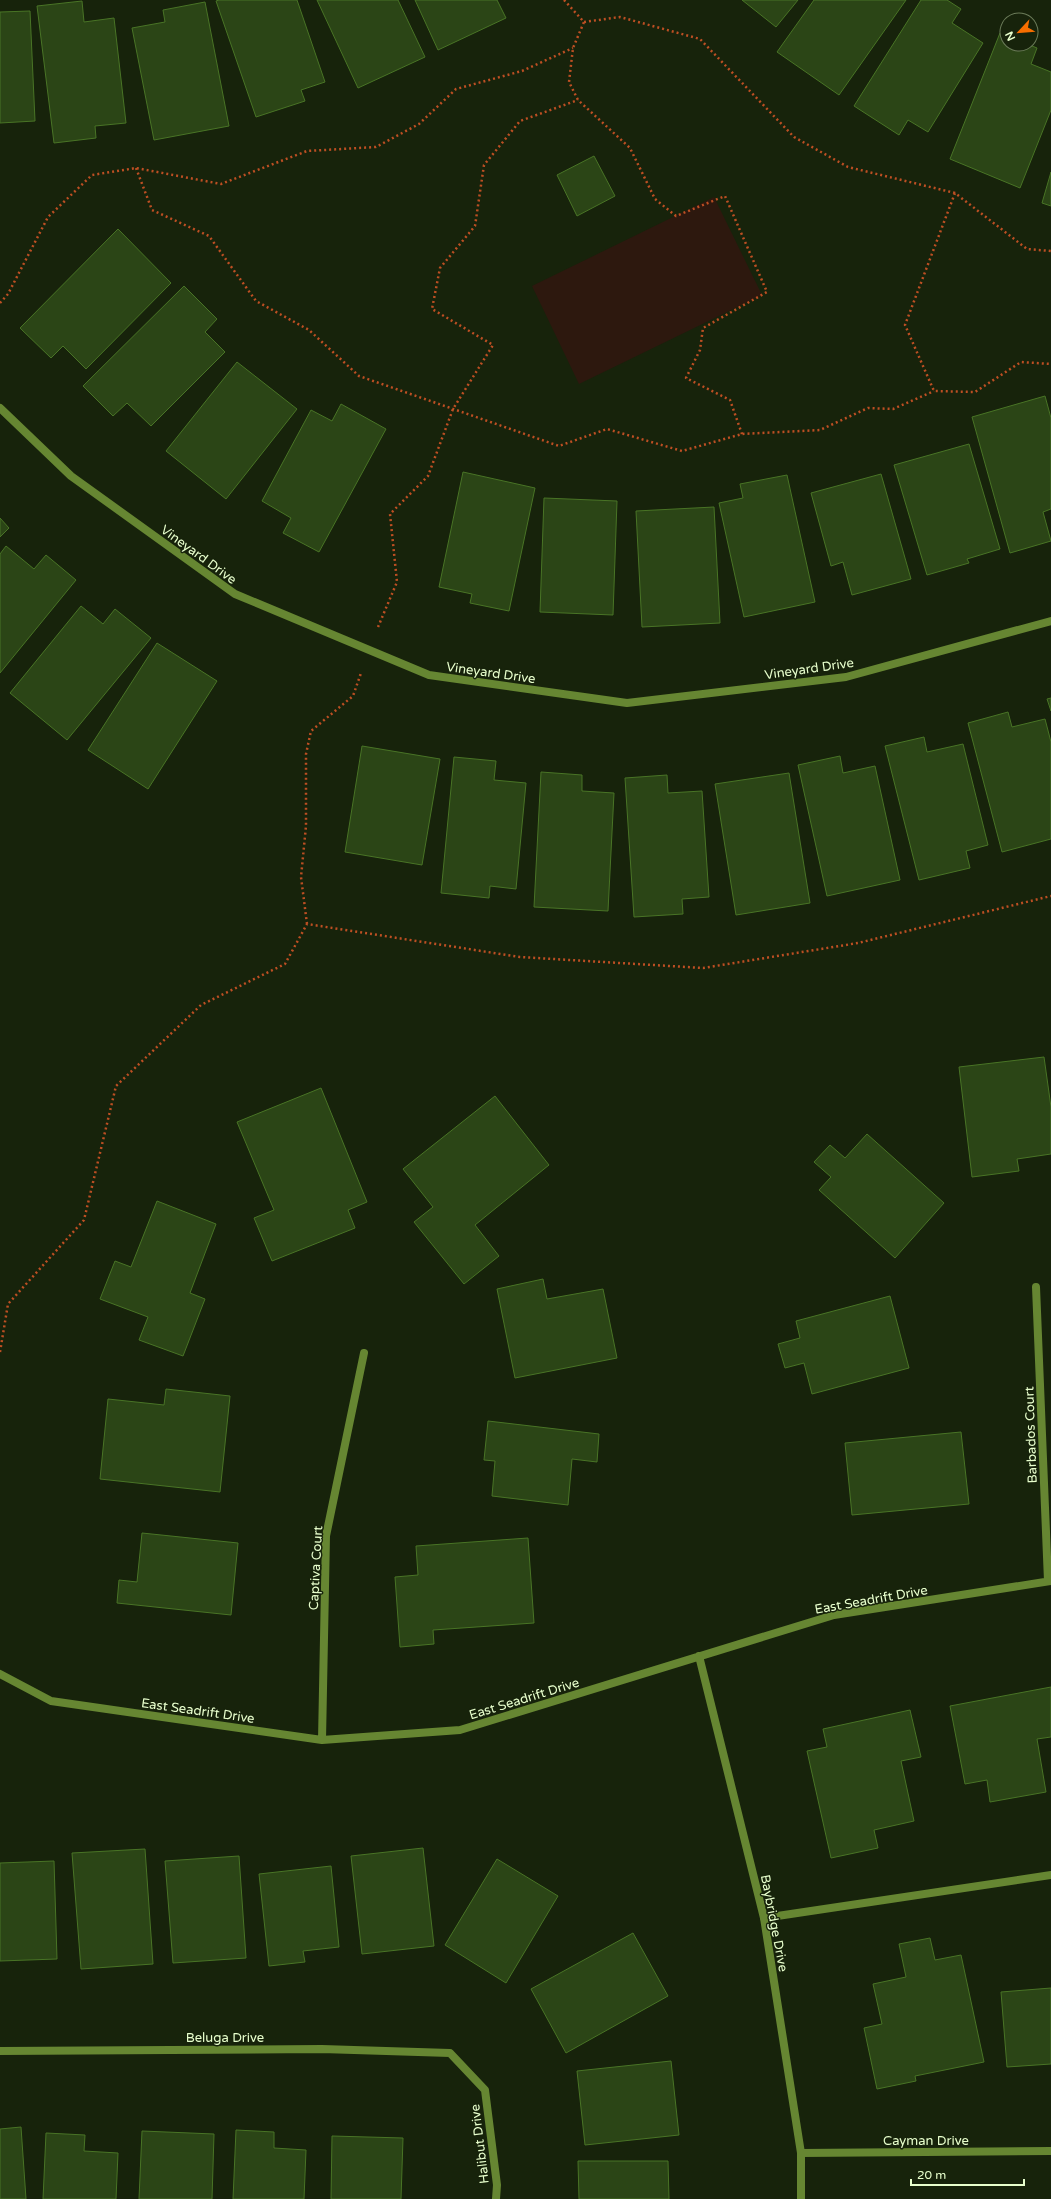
<svg xmlns="http://www.w3.org/2000/svg" width="1051" height="2199" font-family="'Varela Round',sans-serif">
  <rect width="100%" height="100%" fill="#17230b"/>
  <path fill="#2d180e" d="M714 197 762 295 579 384 532 286Z"/>
  <path fill="#2b4516" stroke="#497426" d="M219 0H297L325 82 301 90 305 101 256 117 216 1Z
    M317 0H398L425 57 358 88Z
    M415 0H497L506 18 438 50Z
    M742 0H798L776 27Z
    M814 0H906L839 95 777 52Z
    M921 0H947L961 9 952 23 983 43 928 132 908 120 899 135 854 106Z
    M82 1 84 22 114 18 126 123 95 126 96 138 54 143 37 6Z
    M205 2 229 126 154 140 132 28 165 22 163 10Z
    M30 11 35 121 0 123V12Z
    M1000 33 1007 36V44H1027L1037 48 1031 64 1051 72V110L1020 188 950 159Z
    M594 156 615 196 577 216 557 175Z
    M1051 172V206L1042 203Z
    M118 229 171 283 86 369 63 346 51 358 20 328Z
    M184 286 217 319 205 332 225 352 151 426 127 403 113 416 83 386Z
    M237 362 297 409 226 499 166 451Z
    M1045 396 1051 418V509L1043 512 1051 541 1010 553 972 417Z
    M341 404 386 429 319 552 283 533 291 518 262 501 311 410 332 421Z
    M969 444 1000 549 967 559 969 563 927 575 894 465Z
    M463 472 535 488 509 611 470 603 472 594 439 587Z
    M881 474 911 579 852 595 843 562 831 566 811 493Z
    M787 475 815 602 744 617 719 503 743 498 740 484Z
    M544 498 617 501 613 615 540 612Z
    M714 507 720 623 642 627 636 511Z
    M0 518 9 528 0 537Z
    M6 546 34 569 46 555 76 580 0 673V554Z
    M81 606 103 624 115 609 151 638 67 740 10 693Z
    M157 643 217 681 148 789 88 750Z
    M1051 698V711L1047 699Z
    M1008 712 1012 727 1045 719 1051 742V839L1002 852 968 723Z
    M924 737 927 752 963 744 988 845 966 851 970 868 919 880 885 746Z
    M362 746 440 759 422 865 345 852Z
    M840 756 843 773 875 766 900 880 827 896 798 765Z
    M454 757 496 761 494 780 526 783 516 889 490 886 489 898 441 893Z
    M541 772 582 775V791L614 793 608 911 534 907Z
    M789 773 810 903 736 915 715 784Z
    M667 775 668 793 702 791 709 897 682 899 683 914 634 917 625 778Z
    M1044 1057 1051 1107V1154L1017 1159 1019 1171 972 1177 959 1067Z
    M321 1088 367 1202 348 1210 355 1228 272 1261 254 1218 274 1210 237 1122Z
    M495 1096 549 1165 475 1225 499 1256 464 1284 414 1222 433 1207 403 1169Z
    M867 1134 944 1203 895 1258 819 1190 831 1177 814 1162 830 1145 845 1158Z
    M157 1201 216 1224 190 1293 205 1299 183 1356 139 1340 148 1317 100 1299 115 1261 131 1267Z
    M543 1279 547 1299 603 1289 617 1358 515 1378 497 1289Z
    M890 1296 909 1368 812 1394 804 1363 785 1368 778 1344 800 1338 796 1321Z
    M166 1389 230 1396 220 1492 100 1479 108 1399 164 1405Z
    M488 1421 599 1434 597 1462 572 1459 568 1505 492 1496 495 1461 484 1460Z
    M961 1432 969 1504 852 1515 845 1443Z
    M142 1533 238 1543 231 1615 117 1603 119 1580 137 1582Z
    M528 1538 534 1623 433 1630 434 1644 400 1647 395 1577 418 1575 416 1546Z
    M1051 1687V1737L1037 1739 1046 1792 990 1802 987 1780 965 1784 950 1706Z
    M910 1710 921 1757 901 1761 914 1821 874 1830 878 1848 831 1858 807 1751 827 1747 823 1729Z
    M423 1848 434 1946 362 1954 351 1856Z
    M145 1849 153 1964 81 1969 72 1853Z
    M239 1856 246 1958 173 1963 165 1861Z
    M497 1859 558 1896 506 1983 445 1945Z
    M54 1861 57 1959 0 1961V1863Z
    M331 1866 339 1947 303 1951 305 1962 269 1966 259 1874Z
    M633 1933 668 1996 566 2053 531 1989Z
    M930 1938 935 1960 961 1955 984 2062 915 2076 916 2081 877 2089 864 2028 882 2024 873 1984 906 1977 899 1944Z
    M1051 1988V2064L1007 2067 1001 1992Z
    M671 2061 679 2135 585 2145 577 2071Z
    M21 2127 26 2199H0V2129Z
    M236 2130 274 2132V2148L306 2150 304 2199H233Z
    M142 2131 214 2134 212 2199H139Z
    M46 2133 85 2135 84 2151 118 2153 116 2199H43Z
    M332 2136 403 2138 401 2199H331Z
    M578 2161H668L669 2199H579Z"/>
  <g fill="none" stroke-linecap="round" stroke-linejoin="round">
    <path stroke="#bd4f23" stroke-width="2.5" stroke-dasharray="2 3" stroke-linecap="butt" d="M564 0 584 22 573 48 569 82 578 100 630 148 655 199 676 216 725 196 767 292 703 328 700 350 686 378 730 400 742 434
      M584 22 620 17 700 39 794 137 848 167 955 193 1027 249 1051 251
      M136 168 152 210 209 236 256 301 309 330 359 376 559 446 607 429 682 451 742 434 820 430 868 408 893 409 934 391
      M955 193 905 325 934 391 975 392 1021 362 1051 364
      M0 303 8 294 48 217 92 175 136 168 221 184 307 151 376 147 419 124 456 89 522 71 573 48
      M378 627 397 582 390 514 428 476 453 409 493 345 432 309 440 268 475 226 484 165 520 121 578 100
      M307 924 301 877 306 826V754L311 731 353 696 361 673
      M0 1352 8 1304 84 1220 116 1086 201 1005 285 964 307 924 520 957 703 968 858 943 1051 896"/>
    <path stroke="#668632" stroke-width="8" d="M764 1918 1051 1875"/>
    <path stroke="#668632" stroke-width="8" d="M0 408 71 476 235 594 429 675 627 703 846 677 1051 621
      M1036 1287 1048 1581
      M699 1656 764 1918 801 2153V2199
      M0 1674 51 1701 322 1740 460 1730 834 1615 1051 1581
      M322 1740 326 1536 364 1353
      M0 2051 322 2049 450 2053 485 2090 497 2185 496 2199
      M801 2153 1051 2151"/>
  </g>
  <g text-anchor="middle" stroke-width="3" stroke-linejoin="round" paint-order="stroke">
    <g font-size="13" fill="#e8ffcd" stroke="#17230b">
      <text transform="translate(199 554) rotate(36)" y="5">Vineyard Drive</text>
      <text transform="translate(809 668) rotate(-8)" y="5">Vineyard Drive</text>
      <text transform="translate(491 672) rotate(8)" y="5">Vineyard Drive</text>
      <text transform="translate(1030 1435) rotate(-92)" y="5">Barbados Court</text>
      <text transform="translate(315 1568) rotate(-87)" y="5">Captiva Court</text>
      <text transform="translate(871 1599) rotate(-10)" y="5">East Seadrift Drive</text>
      <text transform="translate(524 1698) rotate(-17)" y="5">East Seadrift Drive</text>
      <text transform="translate(198 1710) rotate(8)" y="5">East Seadrift Drive</text>
      <text transform="translate(775 1923) rotate(79)" y="5">Baybridge Drive</text>
      <text x="225" y="2042">Beluga Drive</text>
      <text x="926" y="2145">Cayman Drive</text>
      <text transform="translate(479 2144) rotate(-97)" y="5">Halibut Drive</text>
    </g>
  </g>
  <g transform="translate(1019 32) rotate(244)"><circle r="19" fill="#17230b" stroke="#6b7b59"/>
  <path d="M0-3L7 15L0 10L-7 15Z" fill="#f86e00"/>
  <text y="-6" font-size="11" font-weight="bold" text-anchor="middle" fill="#e8ffcd">N</text>
  </g>
  <path d="M911 2179v6h113v-6" fill="none" stroke="#e8ffcd" stroke-width="2"/>
  <text x="917" y="2179" font-size="12" fill="#e8ffcd" stroke="#17230b" stroke-width="3" paint-order="stroke">20 m</text>
</svg>
